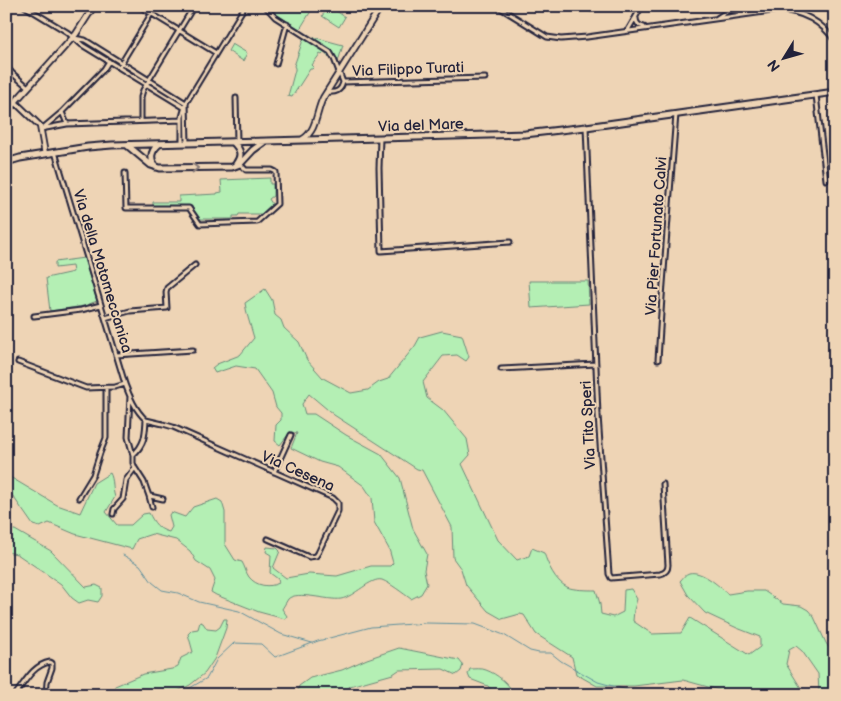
<svg xmlns="http://www.w3.org/2000/svg" width="841" height="701" font-family="'Balsamiq Sans',sans-serif">
  <rect width="100%" height="100%" fill="#eed4b5"/>
  <filter id="ink" filterUnits="userSpaceOnUse"><feTurbulence type="fractalNoise" baseFrequency=".02" numOctaves="2"/><feDisplacementMap in="SourceGraphic" scale="10" xChannelSelector="R" yChannelSelector="G"/><feConvolveMatrix kernelMatrix="1 2 1 2 8 2 1 2 1" color-interpolation-filters="sRGB"/></filter>
  <g filter="url(#ink)">
    <path fill="#b4efb4" stroke="#6b8878" d="M268 6H314L300 29 274 13Z
      M329 6 345 17 339 27 322 16Z
      M304 37 328 52 331 55 334 63 331 59 324 53 322 55 320 54 312 65 314 67 312 69H310L292 97 288 96 295 70V68L294 66Z
      M313 37 343 45 338 62 331 50 313 38Z
      M232 44 247 53 243 61 228 51Z
      M270 178V184H273V196L269 199 272 204 261 214H239L238 216H233V219H200C195 217 193 211 192 206L153 207V202H179V196L217 194V193L222 192 221 180Z
      M84 258 97 301 84 306 50 311 46 278 73 272 72 266 55 268V262Z
      M529 281H588L589 304 531 308Z
      M265 289 272 300 275 315 281 320 284 328 299 342 307 360 323 378 351 393 368 390 379 382 388 379 415 346 420 337 442 331 462 335 469 357 466 361 457 355 443 356 423 382 427 398 443 410 467 439 470 455 462 464 498 540 517 560 529 556 532 548 544 553C548 565 555 581 567 587 573 590 588 590 596 590L600 604 601 614 613 617 623 612 624 590 631 589 637 599 634 610 633 621 652 634 681 633 690 618 749 655 760 647V637L737 628 705 613 688 595 680 581C683 578 685 574 689 573 702 570 719 586 728 594L747 591H764L783 604 801 606 808 610 814 617 826 643 835 657V695H816L819 693 818 674 802 651 796 646 789 650 786 664 801 688 797 695 789 693 784 695H753L751 692 742 695H737L683 680 634 686H597L576 674 572 657 536 634 524 615 520 614 502 619 488 611 466 585 461 569 453 558 452 527 422 470 417 469 334 415 309 394 302 404 305 414H314L346 435 381 454 400 478 413 529 427 554 424 570 427 584 421 594 411 599C404 594 390 583 382 580 371 577 354 597 341 599 328 601 297 590 288 599 286 602 284 606 282 609L287 616 285 619 259 612 216 595 211 592 215 580 210 570 196 561 190 551 176 540 152 534 137 539 132 549 75 534 49 523 40 527 33 525 10 492 6 491V477H10L57 505 80 513 94 483 110 473C114 480 112 489 115 497L106 512 117 525H131L143 514 149 513C154 523 158 529 169 532L172 527 169 515 171 512 185 517 193 507 217 499 222 502 225 512V544L235 560 242 562C245 567 246 573 249 577 256 586 269 588 279 583L278 579 270 573 271 555 266 552 267 547 277 548 280 551 273 568 286 578 309 574 337 576 371 566H390L393 563 389 549 374 522 372 498 364 486 338 467 320 462 291 448 297 433 290 432 280 445 275 441 276 425 281 420V413L276 407 272 393 255 369 236 366 215 373 212 368 217 364 240 355 254 338 247 314 245 303Z
      M6 530H15L51 551 86 587 96 585 102 588V596L98 602 88 600 79 603 72 598 61 584 17 554 6 552Z
      M224 619H227L226 628 215 658 205 673 190 685 170 695H112V690L115 686 143 674 172 669 178 666 181 658 193 652 188 634 192 630 198 629 200 622 203 623 207 629 216 630 220 627Z
      M399 648 459 660 463 665 461 671 456 675 443 669 399 670 393 674 350 686 341 695H297L299 686 310 678 342 670 367 659Z
      M470 669C475 669 482 668 486 670 497 674 510 684 514 695H497L488 686 470 679 468 674Z
      M256 690 275 692 279 695H219Z"/>
    <g fill="none" stroke-linecap="round" stroke-linejoin="round">
      <path stroke="#5e8f9c" stroke-width="1" d="M123 555 140 565 152 582 162 590 178 593 199 602 239 611 281 634 312 643
        M178 695 207 678 217 659 234 643 261 644 275 657 318 641 371 627 426 623 475 624 504 635 530 651 539 653H551L561 661 598 682 646 695"/>
      <defs>
        <path id="minor" d="M24 6 67 32 82 45 185 108
          M139 6 216 53
          M265 6 275 17 330 52 334 59 343 82
          M497 6 547 37 561 39 587 37 778 10C802 11 821 21 835 41
          M587 6 591 9
          M739 6 743 12
          M729 10 746 13
          M636 18C636 23 639 26 644 27
          M717 18 729 10 731 6
          M628 30 642 6
          M74 38 85 40 186 103 187 143
          M6 47 9 12 8 6
          M276 64 287 24
          M6 66 13 74 28 87
          M119 67 156 6
          M343 82 485 78
          M327 92C336 93 341 91 343 82
          M816 95 826 180
          M236 98 237 142
          M62 112 67 124
          M141 121V97L143 90 194 6
          M586 127 598 415 609 574 611 578 660 574C665 573 668 570 668 565L663 484
          M43 128 62 112 104 69 109 61
          M41 129 67 124 182 120
          M380 138 379 168 381 251 510 242
          M182 143V117L186 103 245 6
          M55 152 125 384C130 397 135 410 146 420 145 435 145 444 133 455
          M125 173 126 208H189L200 224 257 222 277 204 276 172 272 170H246L240 164
          M34 316 81 310 101 305
          M105 318 130 311 167 308 166 292 167 288 195 265
          M116 355 193 350
          M658 360 662 297 676 114
          M18 362 86 388 115 387 125 384
          M501 369 596 364
          M130 396 128 437 133 455V463L135 468 144 482 149 496 152 507
          M146 420 163 424 173 427 333 498 338 503V511L318 553 316 556 309 557 268 539
          M274 472 291 435
          M150 496 163 499
          M79 498 93 475 100 453 106 438V388
          M113 514 114 509 123 499 126 480 135 468
          M15 695C25 682 33 665 50 662L52 663V668L47 682 46 695"/>
        <path id="tertiary" d="M15 102 40 126 45 154
          M6 112 76 34 94 6
          M303 139C317 130 316 112 323 98L381 6"/>
        <path id="secondary" d="M233 142C240 149 243 155 236 164
          M127 145 151 165 160 168 232 167 240 164 253 150 264 142
          M6 160 10 161 20 158 88 147 112 145 380 138 525 134 586 127 835 92
          M156 167C149 158 151 151 159 144"/>
      </defs>
      <use href="#minor" stroke="#22223b" stroke-width="7"/>
      <use href="#tertiary" stroke="#22223b" stroke-width="8"/>
      <use href="#secondary" stroke="#22223b" stroke-width="9"/>
      <use href="#minor" stroke="#eed4b5" stroke-width="3"/>
      <use href="#tertiary" stroke="#eed4b5" stroke-width="4.5"/>
      <use href="#secondary" stroke="#eed4b5" stroke-width="5"/>
    </g>
    <defs><path id="oneway-chevron" d="M-2-3.5L2.5 0L-2 3.5" fill="none" stroke-width="1.6" stroke-linecap="round" stroke-linejoin="round" transform="scale(1.25)"/></defs>
    <use stroke="#887b78" href="#oneway-chevron" transform="translate(195 168) rotate(-1)"/>
  </g>
  <g text-anchor="middle" stroke-width="4" stroke-linejoin="round" paint-order="stroke">
    <g font-size="15" fill="#22223b" stroke="#eed4b5">
      <text transform="translate(408 69) rotate(-2)" y="5">Via Filippo Turati</text>
      <text transform="translate(421 125) rotate(-2)" y="5">Via del Mare</text>
      <text transform="translate(656 236) rotate(-86)" y="5">Via Pier Fortunato Calvi</text>
      <text transform="translate(103 271) rotate(73)" y="5">Via della Motomeccanica</text>
      <text transform="translate(588 425) rotate(-93)" y="5">Via Tito Speri</text>
      <text transform="translate(298 471) rotate(24)" y="5">Via Cesena</text>
    </g>
  </g>
  <rect width="841" height="701" fill="none" stroke="#eed4b5" stroke-width="25"/>
  <rect x="12" y="12" width="816" height="676" fill="none" stroke="#22223b" stroke-width="2" filter="url(#ink)"/>
  <g transform="translate(784 58) rotate(233)" stroke="#eed4b5" stroke-width="4" paint-order="stroke">
  <path d="M0-4L9 19L0 12L-9 19Z" fill="#22223b"/>
  <text y="-8" font-size="14" font-weight="bold" text-anchor="middle" fill="#22223b">N</text>
  </g>
</svg>
